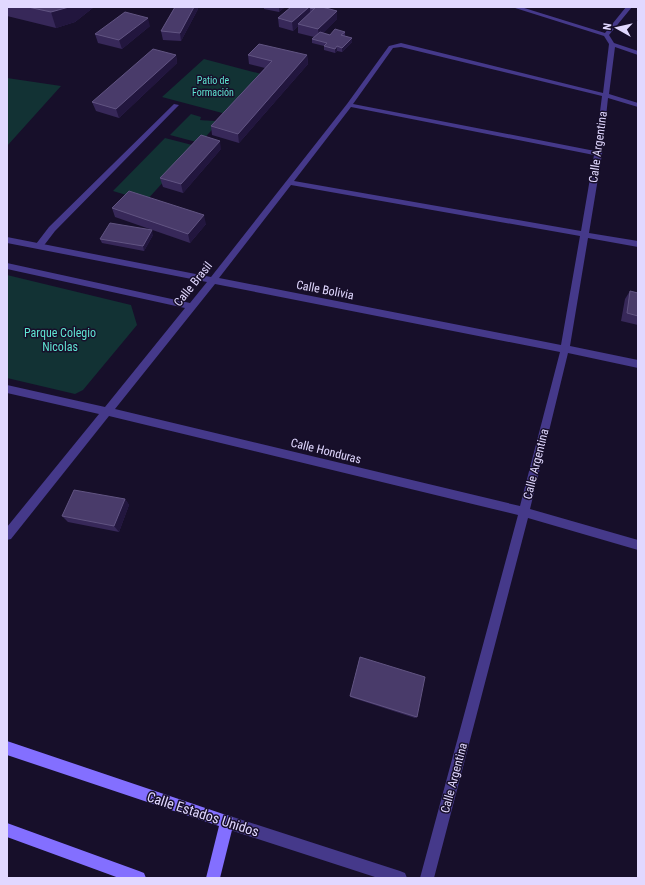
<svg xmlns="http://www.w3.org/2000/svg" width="645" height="885" font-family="'Roboto Condensed',sans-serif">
  <rect width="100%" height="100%" fill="#170f2a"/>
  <path fill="#123234" d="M204 59 265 75 248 87 235 100 238 102 226 114 162 97Z
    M7 78 61 86 7 146Z
    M191 114 201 117 200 120C207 121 213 120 219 122L200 143 170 135Z
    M165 138 196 146 146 201 113 191Z
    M7 275 131 305 137 325 83 390 75 394 7 378Z"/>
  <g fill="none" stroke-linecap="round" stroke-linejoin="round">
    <path fill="#45398a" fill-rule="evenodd" d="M174 104 179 105 55 231 42 248H36V244L49 227Z"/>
    <path fill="#45398a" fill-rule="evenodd" d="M512 7H521L605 33 626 7H632L609 35 614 43 638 51V55L615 47 609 94 638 103V107L608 98 602 154 589 233 638 241V247L588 238 570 346 638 360V368L568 353 530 509 638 540V550L528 518 434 878H420L518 515 109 416 11 539 7 540V527L99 414 7 393V385L105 407 185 308 7 269V263L190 303 207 282 7 243V237L211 277 347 104 389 46 401 43 603 93 609 44 604 36ZM401 47 602 96 595 151 353 104 393 48ZM351 107 594 155 581 231 294 181ZM291 185 580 236 561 345 219 278ZM215 284 560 352 520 506 115 409Z
      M227 815 400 871 405 873 407 878H378L227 829 222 827 220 822 222 817Z"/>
    <path fill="#836fff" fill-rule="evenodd" d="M7 741 232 817 234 822 220 878H206L219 826 7 755Z
      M7 823 139 871 144 873 146 878H119L7 837Z"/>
  </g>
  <path fill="#372859" d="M7 7H94L75 22 56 28 7 16Z
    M175 7H198V9L181 41 163 40 161 31Z
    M264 7H285L279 12 264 9Z
    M291 7H330L328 8 337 11V19L323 33 330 35 345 32V36L352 38V42L342 52 337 51 335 53 324 50V46L312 43V39L314 37 298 33V26L293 31 279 27 278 18Z
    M150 26 122 49 98 43 95 34Z
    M176 55 177 63 119 118 96 111 92 102Z
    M248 55H307L308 64 239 143 212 135 211 126 265 68 249 64Z
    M221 149 183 193 163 187 160 178Z
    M112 208 206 224 190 243 115 217Z
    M153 235 144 251 102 243 100 239Z
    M630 291 638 293V325L621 321 625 299Z
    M125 499 129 505 119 532 68 522 62 516Z
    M359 660 417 717 415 718 350 697Z"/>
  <path fill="#22163e" d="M69 7H94L75 22 56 28 51 12Z
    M194 7H198V9L181 41 180 33Z
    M279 7H285L279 12Z
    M310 7V15L298 24V26L293 31 292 22Z
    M337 11V19L319 38 318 29Z
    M148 18 150 26 122 49 119 40Z
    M352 38V42L342 52V48Z
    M337 46V51L335 53V49Z
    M176 55 177 63 119 118 116 109Z
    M307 55 308 64 239 143 238 134Z
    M220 141 221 149 183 193 181 184Z
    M204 215 206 224 190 243 188 234Z
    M152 230 153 235 144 251 143 246Z
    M125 499 129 505 119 532 114 526Z"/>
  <path fill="#493b6a" stroke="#615482" d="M28 7H69L51 12Z
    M175 7H194L180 33 161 31Z
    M291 7H309L292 22 278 18Z
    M310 7H316L314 9 310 8Z
    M316 7H322L337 11 318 29 298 24Z
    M125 12 148 18 119 40 95 34Z
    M335 29 345 32 341 35 352 38 342 48 337 46 335 49 324 46 327 43 312 39 320 32 330 35Z
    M259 44 307 55 238 134 211 126 272 61 248 55Z
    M153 49 176 55 116 109 92 102Z
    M201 135 220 141 181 184 160 178Z
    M129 191 204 215 188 234 112 208Z
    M110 223 152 230 143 246 100 239Z
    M630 291 638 293V316L627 313Z
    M74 490 125 499 114 526 62 516Z
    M360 657 425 677 417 717 350 696Z"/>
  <g text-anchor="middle" stroke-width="3" stroke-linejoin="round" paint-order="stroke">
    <g font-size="10" fill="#5fe5d2" stroke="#170f2a">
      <text x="213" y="84">Patio de<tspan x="213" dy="12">Formación</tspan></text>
    </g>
    <g font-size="12" fill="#e1d8ff" stroke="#170f2a">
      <text transform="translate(598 147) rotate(-82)" y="4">Calle Argentina</text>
      <text transform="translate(193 284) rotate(-51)" y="4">Calle Brasil</text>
      <text transform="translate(325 290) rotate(11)" y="4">Calle Bolivia</text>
      <text transform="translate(326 451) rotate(14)" y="4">Calle Honduras</text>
      <text transform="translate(536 464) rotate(-76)" y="4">Calle Argentina</text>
      <text transform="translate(454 778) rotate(-75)" y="4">Calle Argentina</text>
    </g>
    <g font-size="12" fill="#5fe5d2" stroke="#170f2a">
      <text x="60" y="337">Parque Colegio<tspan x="60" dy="14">Nicolas</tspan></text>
    </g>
    <g font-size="14" fill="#e1d8ff" stroke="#170f2a">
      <text transform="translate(203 814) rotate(18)" y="5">Calle Estados Unidos</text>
    </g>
  </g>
  <rect width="645" height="885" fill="none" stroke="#e1d8ff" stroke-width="16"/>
  <g transform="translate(617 28) rotate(278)" stroke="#170f2a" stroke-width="3" paint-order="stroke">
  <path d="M0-3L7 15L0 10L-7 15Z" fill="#e1d8ff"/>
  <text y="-6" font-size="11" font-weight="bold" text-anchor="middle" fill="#e1d8ff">N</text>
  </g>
</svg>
